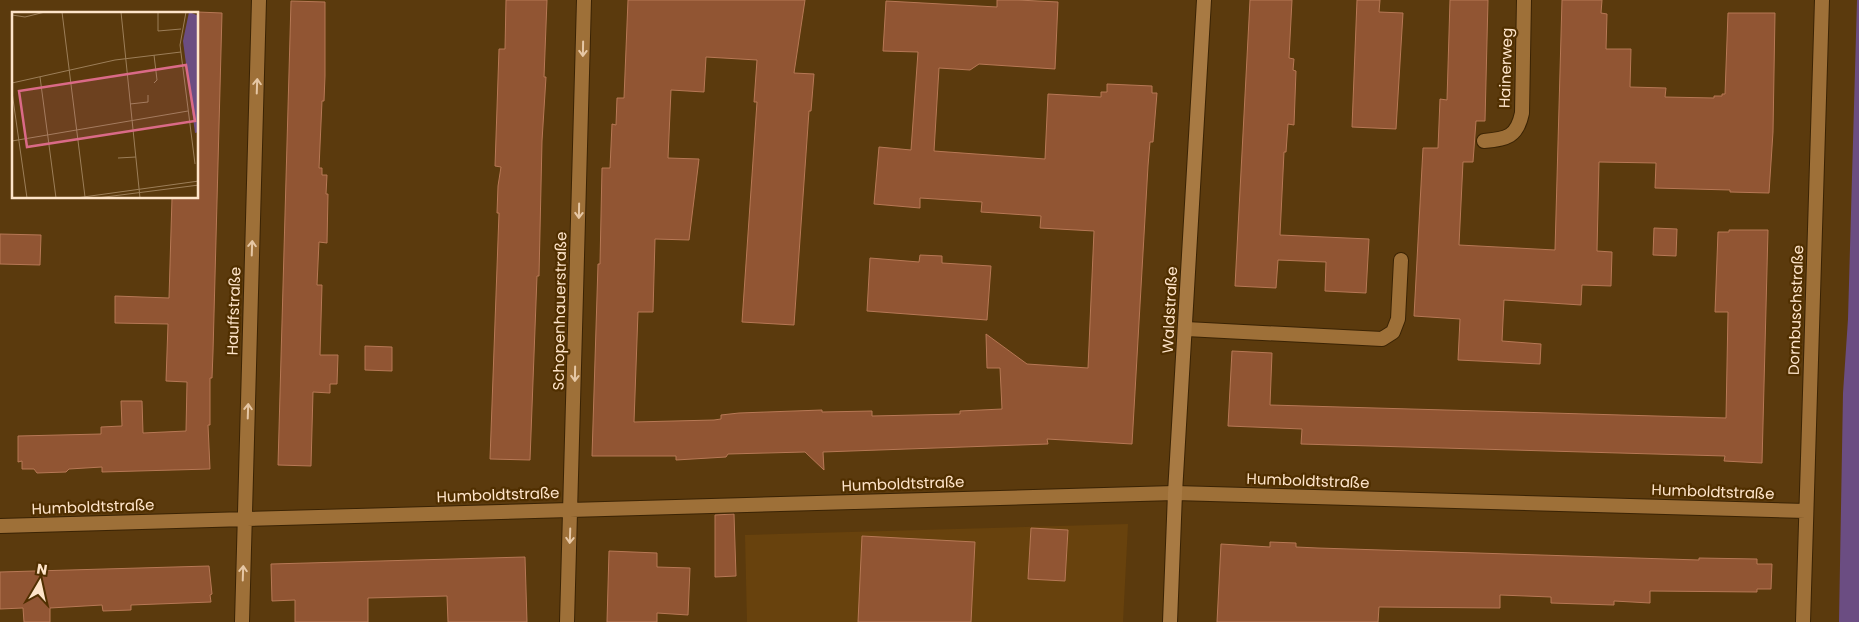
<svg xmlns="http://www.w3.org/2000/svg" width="1859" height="622" font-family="Poppins,sans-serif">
  <rect width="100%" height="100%" fill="#5b3a0d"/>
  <path fill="#68420d" d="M1128 524 1123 622H747L745 535Z"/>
  <path fill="#6b4d82" d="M1857 0H1859V622H1839L1843 393 1848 319Z"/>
  <path fill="#915533" stroke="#b77855" d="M506 0H547L544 77H546L542 141 539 276H537L530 460 490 459 499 213H497L498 186 501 167 495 166 497 108 499 49H505Z
    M628 0H805L794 73 814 74 811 111H809L794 325 742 322 757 102H754L757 60 706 57 704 92 671 90 668 158 699 159 689 240 655 239 653 312H638L634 422 714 420 721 419V415L739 413 822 410V412L872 411V416L960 414V411L1002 409 1000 368H987L986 334 1027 364 1088 368 1094 231 1040 228 1041 216 981 212 982 202 920 198V208L874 204 879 147 911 150 918 52 883 51 886 1 997 7V0H1018L1058 2 1055 69 979 64 970 70 939 68 934 151 1045 159 1048 94 1101 97V92H1107V84L1152 86V93H1157L1153 142H1150L1148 166 1132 444 1047 439 1048 444 823 452 824 470 805 452 728 454 726 457 676 460V456H592L598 264H600L602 168H610L612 124 616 125 617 98H624Z
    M1250 0H1292L1289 58 1294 59 1293 70 1296 71 1294 125 1288 124 1286 152H1284L1280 235 1369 239 1366 293 1325 291 1326 262 1278 260 1276 288 1235 286Z
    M1357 0H1380L1379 12 1403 13 1396 129 1352 127Z
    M1450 0H1488L1485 121H1476L1473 162H1463L1459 245 1555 250 1562 0H1602L1601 13 1607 14 1606 49H1631L1630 87 1666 88 1665 97 1714 98V96H1722V94H1725L1728 13H1775L1773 132 1769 193 1730 192V190L1655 188 1656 163 1599 162 1597 251 1612 252 1611 286 1582 285 1581 305 1504 300 1502 341 1541 344 1540 364 1458 360 1460 319 1414 316 1423 148H1438L1440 99 1447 100Z
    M291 1 325 2V76L324 101H322L319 168H322V175H327L326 194H328L327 243 319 242 317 285H322L320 355H338L337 384H330V393L313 392 311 466 278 465Z
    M198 12 222 13 213 352 212 378H210V425H208L210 469 102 472V467L69 469 66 472 37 473 34 469H22V461L18 462V436L101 434V427L122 426 121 401H142L143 433 186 431 187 382 166 381 168 324 115 323V296L169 298 172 198H198Z
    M1654 228 1677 229 1676 256 1653 255Z
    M1729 230H1768L1762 463 1724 461 1725 456 1301 444 1302 429 1228 426 1232 351 1272 353 1270 405 1726 418 1728 312H1715L1718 232H1729Z
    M0 234 41 235 40 265 0 264Z
    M920 255 942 256V263L991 266 987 320 867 311 870 258 919 262Z
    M365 346 392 347V371L365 370Z
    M734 514 736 576 715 577V515Z
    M1031 528 1068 530 1065 581 1028 579Z
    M862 536 975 542 971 622H858Z
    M1270 542 1296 543V547L1318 548 1699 560V558L1757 559V564H1772L1771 589H1757V592L1650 591V603L1614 601V605L1551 603V597L1500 595V608L1379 607 1378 622H1217L1221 544 1270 547Z
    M609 551 657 553V567L690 568 688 615 657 613V622H607Z
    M525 557 527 622H448L447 596 368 598V622H295V600L272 601 271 564Z
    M209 566 212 594 210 595 211 602 131 605V610L103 611 102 605 50 608V622H24L23 608 0 609V572Z"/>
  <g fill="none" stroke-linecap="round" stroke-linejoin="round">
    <defs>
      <path id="service" d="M1186 329 1382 339 1393 332 1398 319 1401 260"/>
      <path id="minor" d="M1484 141C1507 139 1517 137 1522 113L1524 0
        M0 526 1175 493 1806 511
        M242 622 259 0
        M567 622 584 0
        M1803 622 1822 0"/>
      <path id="secondary" d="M1170 622 1175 493 1204 0"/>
    </defs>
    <use href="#service" stroke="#3a2304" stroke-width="16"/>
    <use href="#minor" stroke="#3a2304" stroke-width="16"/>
    <use href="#secondary" stroke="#3a2304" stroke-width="16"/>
    <use href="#service" stroke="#9e7038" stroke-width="14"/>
    <use href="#minor" stroke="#9e7038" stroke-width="14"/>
    <use href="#secondary" stroke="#a87a43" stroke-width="14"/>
  </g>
  <defs><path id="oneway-shaft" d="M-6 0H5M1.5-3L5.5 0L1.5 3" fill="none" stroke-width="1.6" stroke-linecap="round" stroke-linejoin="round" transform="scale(1.25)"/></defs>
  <g stroke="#e6c7a5">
    <use href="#oneway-shaft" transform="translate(583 49) rotate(91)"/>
    <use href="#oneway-shaft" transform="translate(257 86) rotate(-88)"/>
    <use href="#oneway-shaft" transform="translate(579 211) rotate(91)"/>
    <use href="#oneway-shaft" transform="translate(252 248) rotate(-88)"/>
    <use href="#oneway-shaft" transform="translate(575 374) rotate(91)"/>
    <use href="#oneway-shaft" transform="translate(248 411) rotate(-88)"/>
    <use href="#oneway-shaft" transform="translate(570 536) rotate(92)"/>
    <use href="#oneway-shaft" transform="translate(243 573) rotate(-88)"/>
  </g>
  <g text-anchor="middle" stroke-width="4.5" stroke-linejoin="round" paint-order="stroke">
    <g font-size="15" fill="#fee4c9" stroke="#502f00">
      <text transform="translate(1506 68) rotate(-88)" y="5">Hainerweg</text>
      <text transform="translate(1170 310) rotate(-87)" y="5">Waldstraße</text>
      <text transform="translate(1796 310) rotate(-88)" y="5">Dornbuschstraße</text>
      <text transform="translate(234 311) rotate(-88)" y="5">Hauffstraße</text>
      <text transform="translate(560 311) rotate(-89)" y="5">Schopenhauerstraße</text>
      <text transform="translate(1308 481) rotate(2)" y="5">Humboldtstraße</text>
      <text transform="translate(903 484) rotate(-2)" y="5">Humboldtstraße</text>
      <text transform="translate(1713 492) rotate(2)" y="5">Humboldtstraße</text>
      <text transform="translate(498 495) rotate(-2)" y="5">Humboldtstraße</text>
      <text transform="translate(93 507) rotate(-2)" y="5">Humboldtstraße</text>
    </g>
  </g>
  <g transform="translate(12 12)">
    <rect width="186" height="186" fill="#5b3a0d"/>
    <path d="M177 0 187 4V120L183 121 171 29Z" fill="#6b4d82"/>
    <path fill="none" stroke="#9c7e58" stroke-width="1" d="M50 0 73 185M109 0 128 186M146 0V19L169 17M174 0 168 33 183 152M0 3 13 5 33 0M142 43 145 68 142 71M28 65 44 186M0 71 103 48 169 40M0 80 15 186M118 92 136 90V83M0 129 176 99M106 146 124 145M64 186 187 169M85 186 187 173"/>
    <path fill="#da6a87" fill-opacity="0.15" stroke="#da6a87" stroke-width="2.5" d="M174 53 183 109 15 135 7 79Z"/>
    <rect width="186" height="186" fill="none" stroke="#fee4c9" stroke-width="2.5"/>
  </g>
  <g transform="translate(40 582) rotate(9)" stroke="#502f00" stroke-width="4" paint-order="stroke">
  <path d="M0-4L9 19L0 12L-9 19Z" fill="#fee4c9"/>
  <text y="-8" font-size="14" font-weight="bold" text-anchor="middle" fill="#fee4c9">N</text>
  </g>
</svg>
